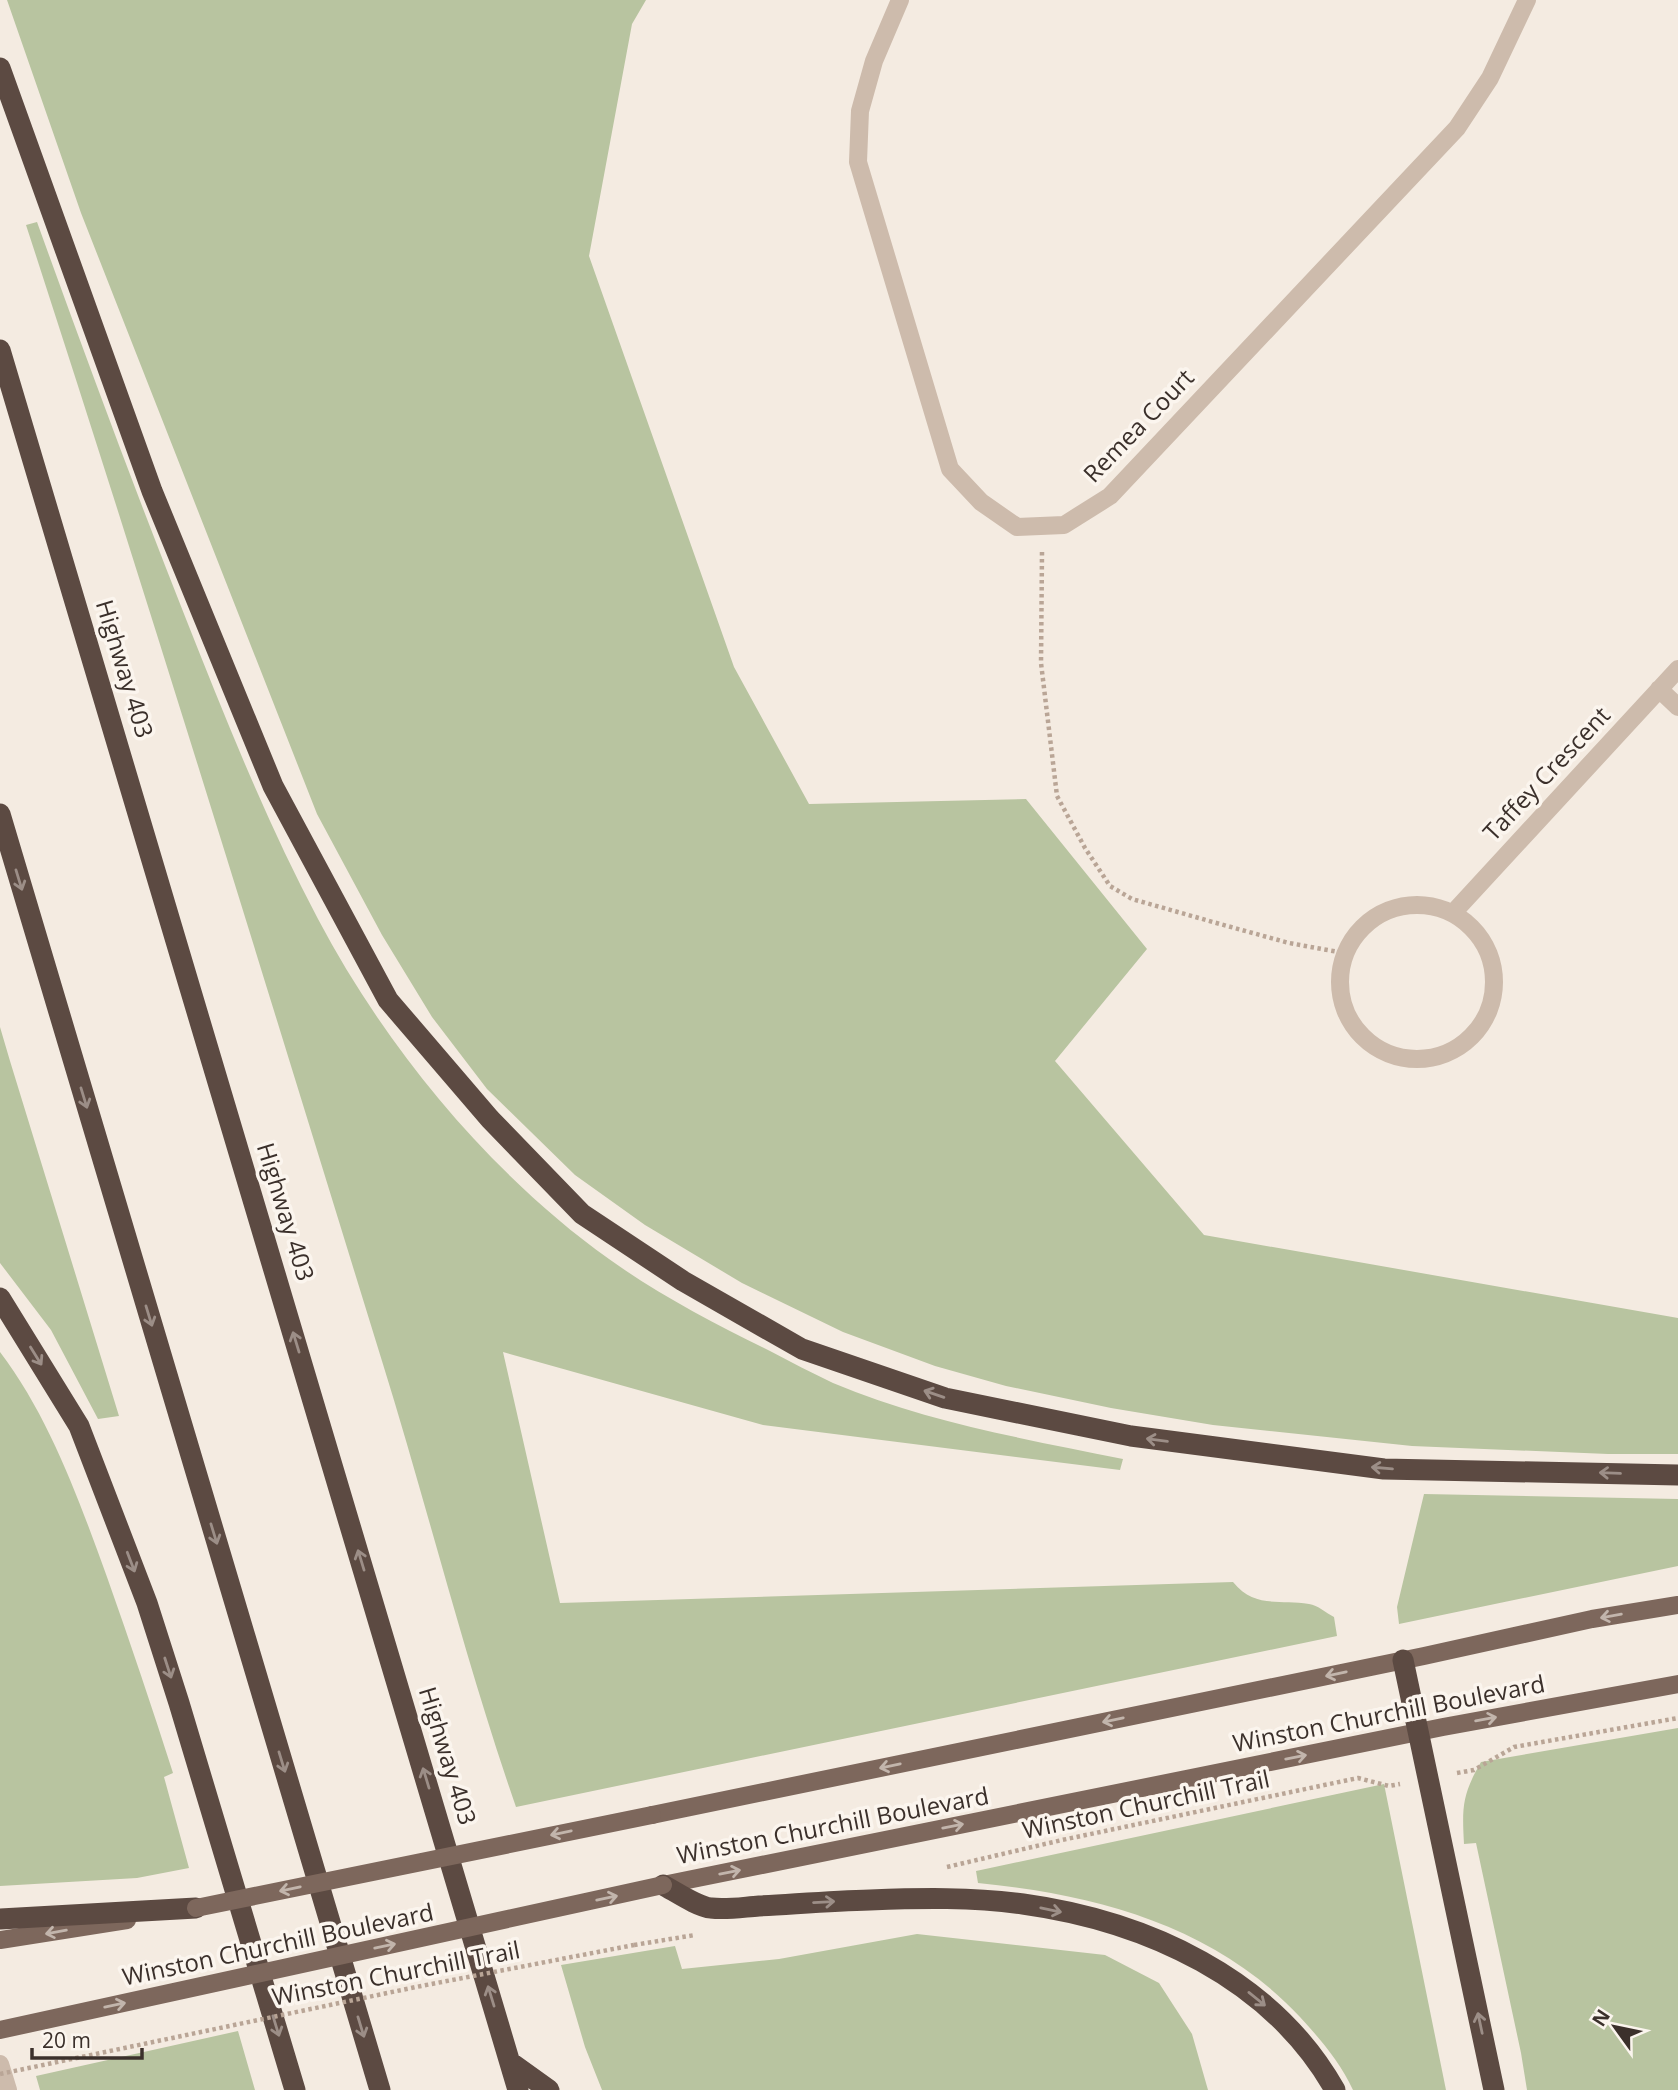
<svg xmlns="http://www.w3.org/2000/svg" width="1678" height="2090" font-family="'Open Sans',sans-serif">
  <rect width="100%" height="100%" fill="#f4ebe1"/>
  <path fill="#b8c4a0" d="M7 0H646L632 24 589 256 734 667 809 804 1026 799 1147 949 1055 1061 1204 1235 1678 1318V1454H1608L1412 1446 1213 1425 1111 1408 1006 1386 935 1366 843 1332 742 1283 645 1225 575 1175 487 1089 432 1017 382 935 317 814 81 213Z
    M37 222C85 355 134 488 186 619 226 720 267 823 318 919 386 1048 490 1174 609 1259 659 1295 715 1324 770 1351 791 1362 812 1373 833 1383 926 1422 1025 1439 1123 1459L1120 1470 763 1425 503 1352 560 1603 1233 1582C1255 1609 1280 1599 1309 1604 1318 1605 1326 1613 1334 1617L1337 1636 516 1807C465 1660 428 1509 382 1361 265 982 149 602 26 225Z
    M0 1027 10 1061 119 1416 98 1419 51 1330 0 1263Z
    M0 1352C50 1418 79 1500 107 1577 130 1642 152 1707 173 1773L164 1777 189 1868 137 1878 0 1886Z
    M1424 1494 1678 1499V1566L1399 1624 1397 1607Z
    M1678 1728V2090H1527L1521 2053 1476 1843 1464 1844C1462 1807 1462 1795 1481 1762Z
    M1384 1784 1446 2090H1353C1340 2062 1321 2040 1300 2017 1215 1926 1098 1895 978 1883L976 1871Z
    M917 1934 1105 1955 1159 1983 1192 2034 1208 2090H602L585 2047 561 1965 675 1946 682 1969 779 1959Z
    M238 2031 255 2090H40L36 2076Z"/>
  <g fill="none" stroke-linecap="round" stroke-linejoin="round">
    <path stroke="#b9a596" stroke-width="4.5" stroke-dasharray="3.5 3.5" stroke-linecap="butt" d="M1042 552 1041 663 1057 796 1085 848 1110 886 1132 899 1220 924 1289 943 1344 953
      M1457 1773 1474 1770 1514 1747 1678 1718
      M947 1867 1062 1840 1358 1778 1389 1786 1400 1784
      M634 1945 695 1935"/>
    <path stroke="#cdbbac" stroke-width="18" d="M900 0 874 61 860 111 858 162 950 469 981 502 1017 527 1064 525 1110 496 1457 128 1490 78 1527 0
      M1659 689 1678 707
      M1340 982a77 77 0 1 1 154 0a77 77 0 1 1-154 0Z
      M1453 913 1678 669
      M0 2064 8 2090"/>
    <path stroke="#7d675c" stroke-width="18" d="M652 1815 1424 1656 1592 1619 1678 1605
      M663 1885 1443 1727 1678 1684
      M0 1940 127 1920"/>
    <path stroke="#5c4a42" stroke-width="21" d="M0 68 152 491 273 786 388 1000 490 1119 582 1214 683 1281 802 1349 945 1398 1131 1436 1384 1469 1678 1475
      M0 350 518 2090
      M0 814 380 2090
      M0 1298 79 1426 147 1603 179 1703 295 2090
      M1403 1660 1494 2090
      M663 1885C676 1892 698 1907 711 1908 726 1910 744 1907 759 1906 796 1904 833 1901 870 1900 921 1898 973 1897 1023 1904 1146 1921 1272 1978 1335 2090
      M0 1919 196 1908
      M510 2062 549 2090"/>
    <path stroke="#b9a596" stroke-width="4.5" stroke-dasharray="3.5 3.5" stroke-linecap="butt" d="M0 2074 416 1987 634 1945"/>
    <path stroke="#7d675c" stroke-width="18" d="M196 1908 652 1815
      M0 2030 663 1885"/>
  </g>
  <defs><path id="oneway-shaft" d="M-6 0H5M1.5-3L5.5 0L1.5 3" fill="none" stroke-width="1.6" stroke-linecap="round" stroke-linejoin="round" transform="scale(1.75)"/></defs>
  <g stroke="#9c8e87">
    <use href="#oneway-shaft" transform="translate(19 880) rotate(73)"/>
    <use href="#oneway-shaft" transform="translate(84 1098) rotate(73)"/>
    <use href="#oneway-shaft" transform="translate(149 1316) rotate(73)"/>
    <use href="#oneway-shaft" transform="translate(296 1342) rotate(-107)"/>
    <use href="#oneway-shaft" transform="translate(36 1356) rotate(58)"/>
    <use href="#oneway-shaft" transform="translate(934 1394) rotate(-161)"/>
    <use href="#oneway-shaft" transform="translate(1157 1440) rotate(-173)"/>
    <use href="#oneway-shaft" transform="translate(1382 1468) rotate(-175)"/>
    <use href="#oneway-shaft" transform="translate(1610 1473) rotate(-178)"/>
    <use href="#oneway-shaft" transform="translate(214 1534) rotate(73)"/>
    <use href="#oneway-shaft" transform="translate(361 1560) rotate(-107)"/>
    <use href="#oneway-shaft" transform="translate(131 1562) rotate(69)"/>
    <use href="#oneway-shaft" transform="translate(168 1668) rotate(72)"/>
    <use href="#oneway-shaft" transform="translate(282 1762) rotate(73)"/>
    <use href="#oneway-shaft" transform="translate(426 1778) rotate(-107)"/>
    <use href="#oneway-shaft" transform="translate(824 1902) rotate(-3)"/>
    <use href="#oneway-shaft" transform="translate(1051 1910) rotate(12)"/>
    <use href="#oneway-shaft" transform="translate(491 1996) rotate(-107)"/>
    <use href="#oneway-shaft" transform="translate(1257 1999) rotate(39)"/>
    <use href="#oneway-shaft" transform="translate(1480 2023) rotate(-102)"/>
    <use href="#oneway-shaft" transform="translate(276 2026) rotate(73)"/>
    <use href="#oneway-shaft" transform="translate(361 2027) rotate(73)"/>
  </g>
  <g stroke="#c2b5ac">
    <use href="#oneway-shaft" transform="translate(1611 1616) rotate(170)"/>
    <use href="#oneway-shaft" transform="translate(1336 1674) rotate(168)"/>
    <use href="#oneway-shaft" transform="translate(1486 1719) rotate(-10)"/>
    <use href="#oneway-shaft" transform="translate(1113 1720) rotate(168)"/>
    <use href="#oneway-shaft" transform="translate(1296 1757) rotate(-11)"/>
    <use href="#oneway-shaft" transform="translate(890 1766) rotate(168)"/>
    <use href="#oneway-shaft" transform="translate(953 1826) rotate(-11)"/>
    <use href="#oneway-shaft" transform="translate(561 1833) rotate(168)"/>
    <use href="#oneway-shaft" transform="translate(730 1872) rotate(-11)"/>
    <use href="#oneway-shaft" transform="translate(290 1889) rotate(168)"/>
    <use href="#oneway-shaft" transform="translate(607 1898) rotate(-12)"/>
    <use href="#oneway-shaft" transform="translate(56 1932) rotate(170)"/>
    <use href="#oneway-shaft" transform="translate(385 1946) rotate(-12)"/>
    <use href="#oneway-shaft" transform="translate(115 2005) rotate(-12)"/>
  </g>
  <g text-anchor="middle" stroke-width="7" stroke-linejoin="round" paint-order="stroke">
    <g font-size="24" fill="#3b302b" stroke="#fbf5ee">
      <text transform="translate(1139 426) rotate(-46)" y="8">Remea Court</text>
      <text transform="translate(124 669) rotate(73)" y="8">Highway 403</text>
      <text transform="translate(1547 774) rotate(-47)" y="8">Taffey Crescent</text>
      <text transform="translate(285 1212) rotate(73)" y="8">Highway 403</text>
      <text transform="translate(1389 1714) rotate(-11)" y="8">Winston Churchill Boulevard</text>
      <text transform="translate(447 1756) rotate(73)" y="8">Highway 403</text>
      <text transform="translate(1146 1805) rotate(-12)" y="8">Winston Churchill Trail</text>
      <text transform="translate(833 1826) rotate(-11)" y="8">Winston Churchill Boulevard</text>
      <text transform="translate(278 1945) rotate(-12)" y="8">Winston Churchill Boulevard</text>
      <text transform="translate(396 1974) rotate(-11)" y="8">Winston Churchill Trail</text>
    </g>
  </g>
  <g transform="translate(1615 2027) rotate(303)" stroke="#fbf5ee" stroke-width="5" paint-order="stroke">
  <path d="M0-5L12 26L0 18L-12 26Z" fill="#3b302b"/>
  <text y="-10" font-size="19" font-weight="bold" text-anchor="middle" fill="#3b302b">N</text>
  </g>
  <path d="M32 2048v10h110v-10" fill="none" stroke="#3b302b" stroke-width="3.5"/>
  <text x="42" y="2048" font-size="21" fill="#3b302b" stroke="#fbf5ee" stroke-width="5" paint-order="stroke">20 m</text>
</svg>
